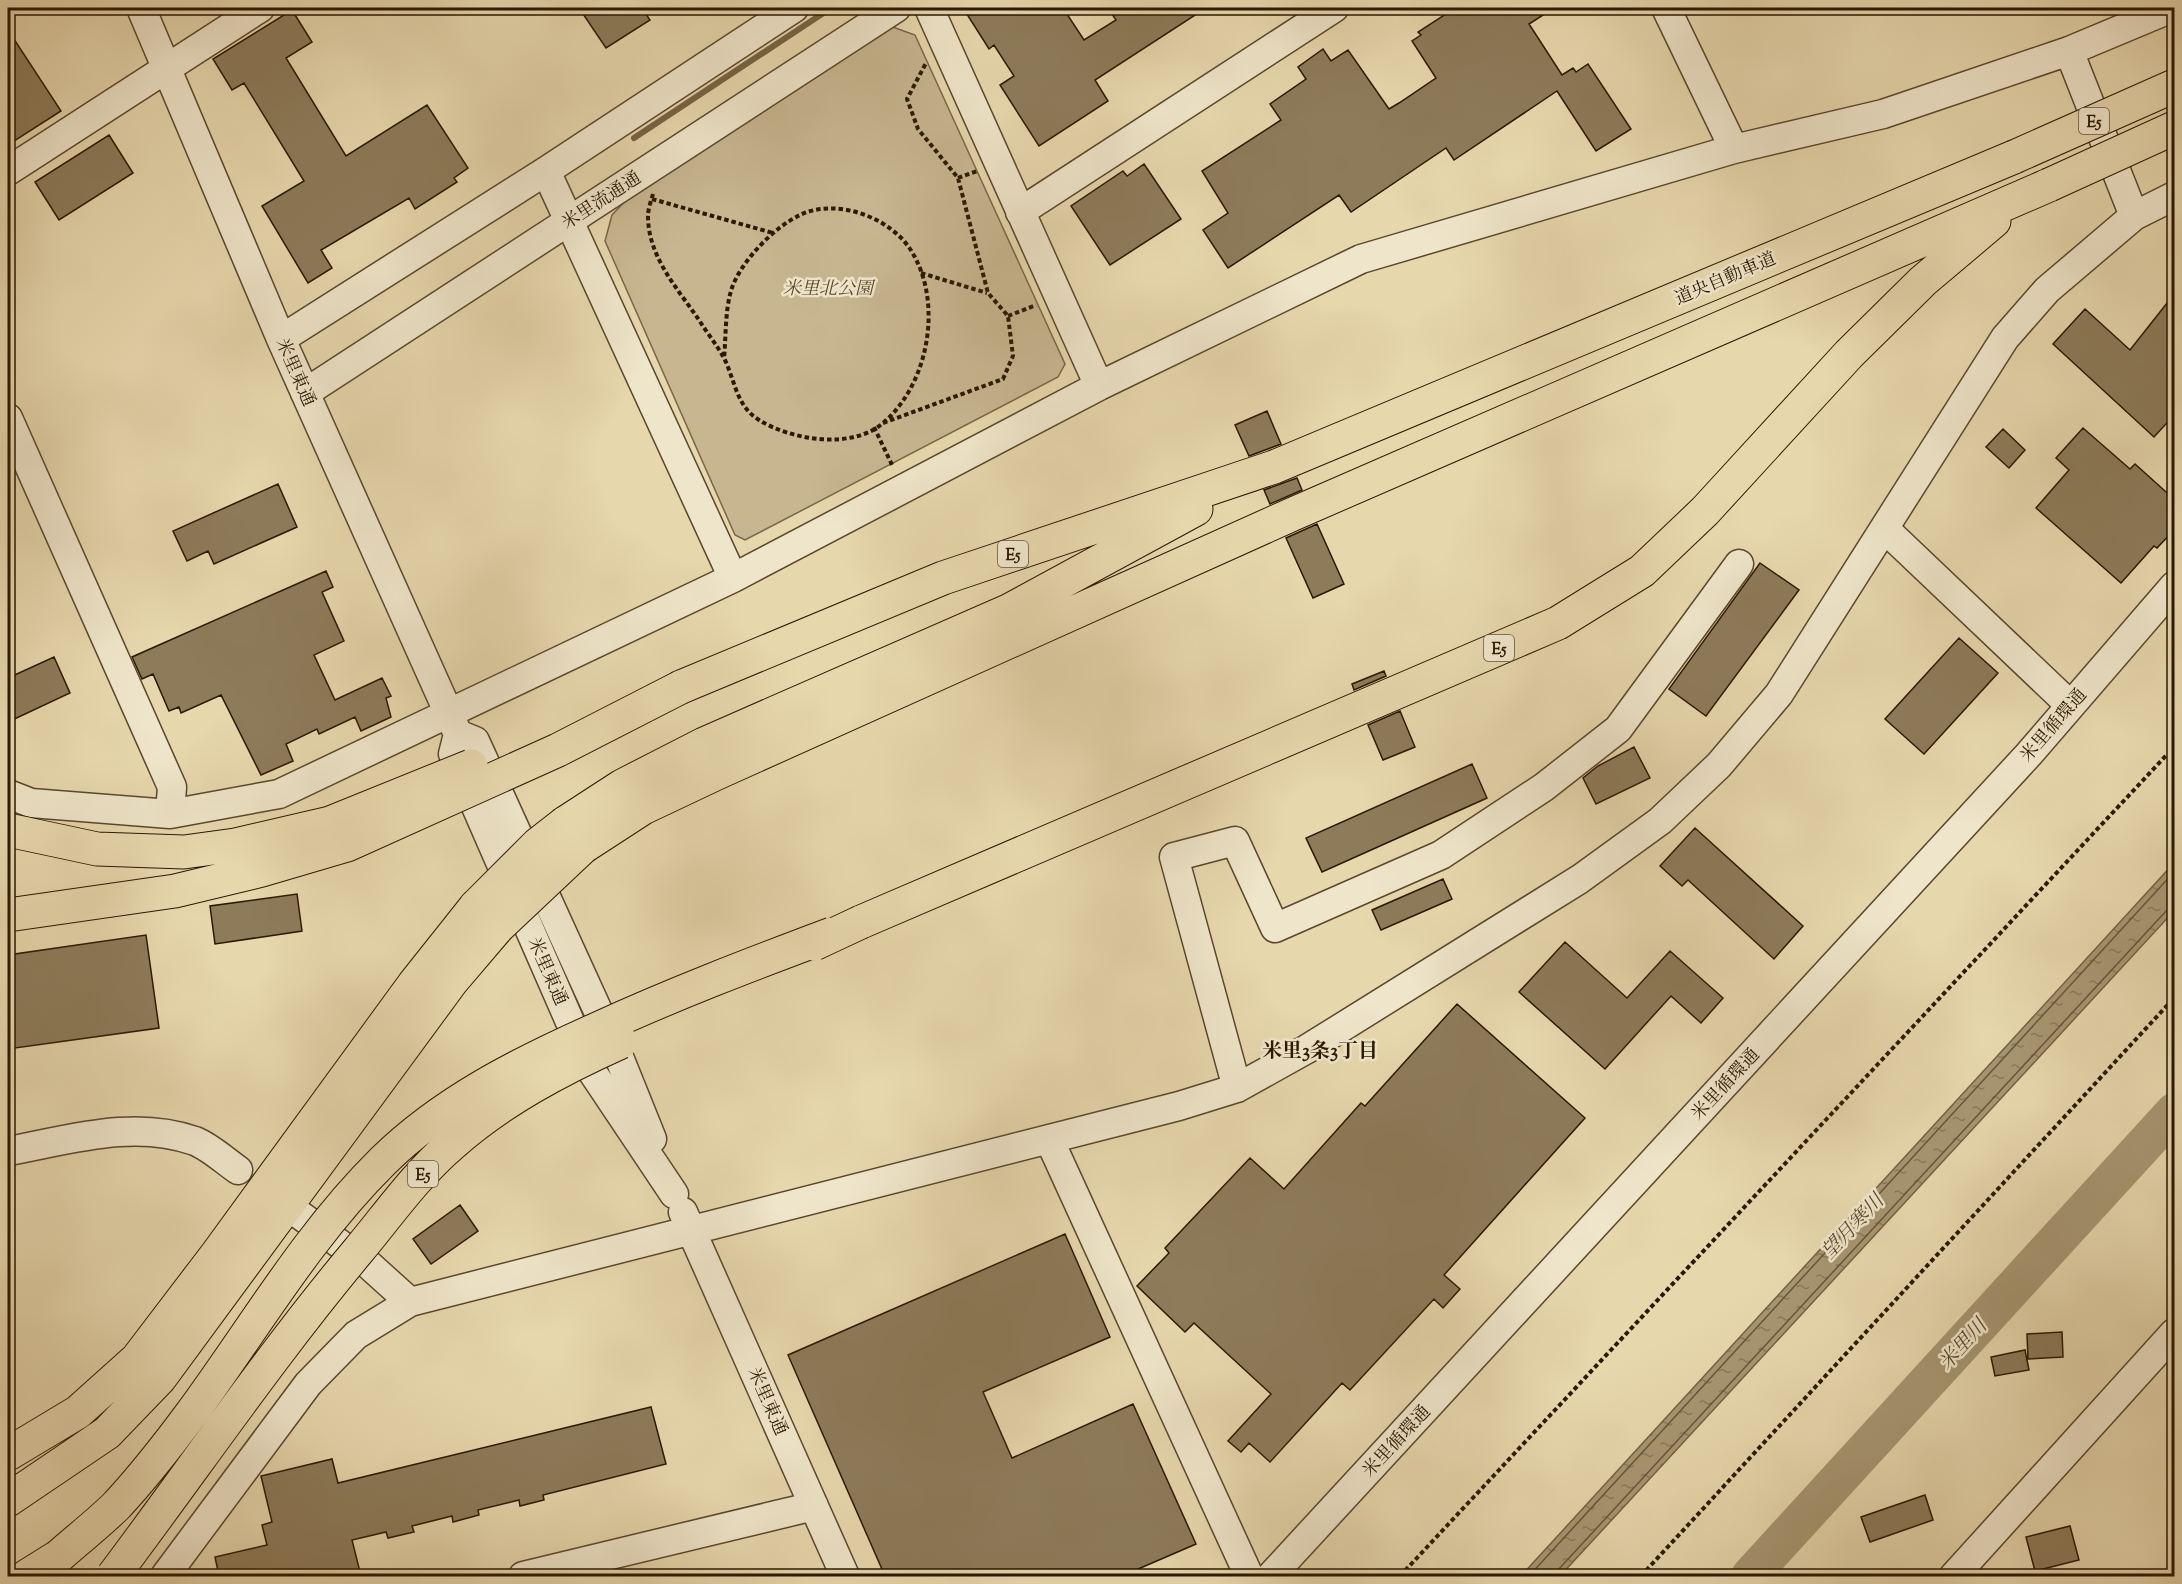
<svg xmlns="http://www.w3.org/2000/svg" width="2182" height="1584" font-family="'Sorts Mill Goudy','Noto Serif JP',serif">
  <defs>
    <pattern id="water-ripples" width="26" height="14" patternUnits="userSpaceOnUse" patternTransform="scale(1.5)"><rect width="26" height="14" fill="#a79672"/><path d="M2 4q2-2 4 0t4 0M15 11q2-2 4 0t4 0" fill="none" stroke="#88795b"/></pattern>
  </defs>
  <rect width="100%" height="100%" fill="#e7d7ad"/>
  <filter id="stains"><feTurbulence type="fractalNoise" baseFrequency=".00333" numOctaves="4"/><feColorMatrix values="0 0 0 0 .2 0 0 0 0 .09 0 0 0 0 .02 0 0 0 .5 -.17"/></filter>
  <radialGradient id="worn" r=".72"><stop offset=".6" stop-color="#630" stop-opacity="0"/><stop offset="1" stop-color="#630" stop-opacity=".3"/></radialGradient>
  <path fill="#c7b690" stroke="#796648" stroke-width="1.5" d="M890 26 915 35 1065 364 1058 377 745 540 735 535 605 241 612 215 634 192Z"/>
  <path fill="url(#water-ripples)" stroke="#756344" stroke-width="1.5" d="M2174 863V911L1560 1576H1521Z"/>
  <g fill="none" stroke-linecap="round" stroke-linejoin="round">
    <path stroke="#695639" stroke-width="1.5" d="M1529 1576 2174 872
      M1556 1576 1558 1570 2167 910 2174 908"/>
    <path stroke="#756344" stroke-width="6" d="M634 138 831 8"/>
    <path stroke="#a79672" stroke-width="38" d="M1750 1576 2174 1112"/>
  </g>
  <path fill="#8d7b5a" stroke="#2b1700" stroke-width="1.5" d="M579 8H642L650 20 606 48Z
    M963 8H1063L1084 40 1116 20 1108 8H1206L1095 80 1108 101 1039 146 1000 85 1014 76 994 45 989 49Z
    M1455 8H1554L1529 24 1562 75 1573 68 1576 72 1588 64 1631 129 1596 151 1557 91 1454 160 1446 148 1351 212 1339 195 1228 268 1203 230 1228 213 1202 171 1281 120 1270 104 1306 79 1298 67 1323 49 1331 61 1348 50 1389 109 1399 103 1436 78 1412 41 1421 35 1418 32Z
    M292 10 312 42 286 58 346 156 427 105 468 168 454 178 457 182 415 209 409 198 321 250 332 268 308 283 262 206 304 181 244 83 232 90 213 59Z
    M8 30 61 111 8 145Z
    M109 135 133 173 59 220 35 182Z
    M1144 164 1181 219 1110 265 1071 206 1123 171 1127 176Z
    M2175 293V414L2154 437 2053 344 2085 309 2130 350Z
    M1267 411 1281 444 1249 456 1235 425Z
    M2083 428 2130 469 2135 464 2175 500V529L2157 548 2154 546 2121 583 2036 508 2069 470 2056 458Z
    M2003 429 2025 450 2009 468 1986 447Z
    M1297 478 1302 490 1270 504 1264 490Z
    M278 484 297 527 214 564 208 551 187 561 173 531Z
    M1317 524 1344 584 1313 598 1286 538Z
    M1760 563 1799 590 1706 716 1669 689Z
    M326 571 333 587 322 592 344 641 314 655 335 700 382 678 391 696 386 698 391 717 361 731 355 717 319 734 317 729 286 744 293 761 261 775 221 695 181 713 179 707 169 711 153 674 142 679 132 657Z
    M1959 638 1998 673 1924 754 1885 719Z
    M54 657 70 693 8 722V678Z
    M1384 671 1386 676 1354 690 1352 684Z
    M1400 711 1415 747 1383 760 1368 725Z
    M1634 747 1650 778 1596 804 1583 778 1598 766Z
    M1472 764 1487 798 1322 872 1306 838Z
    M1695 828 1803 926 1774 959 1688 880 1682 886 1660 866Z
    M1443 879 1452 899 1381 930 1372 910Z
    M297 894 302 931 215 944 210 906Z
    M146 935 159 1028 8 1049V955Z
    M1565 942 1627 998 1670 951 1723 998 1701 1023 1671 996 1605 1069 1519 992Z
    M1457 1004 1585 1118 1444 1275 1460 1289 1443 1308 1434 1299 1350 1390 1342 1383 1270 1462 1249 1443 1241 1452 1228 1441 1271 1394 1194 1323 1185 1332 1137 1286 1169 1253 1165 1248 1250 1158 1284 1189 1361 1103 1365 1106Z
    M460 1205 478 1231 431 1264 413 1239Z
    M1065 1234 1110 1337 983 1392 1012 1458 1133 1404 1196 1544 1122 1576H885L788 1355Z
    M2062 1332 2063 1357 2028 1359 2027 1334Z
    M2025 1350 2029 1370 1995 1376 1991 1357Z
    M651 1407 666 1464 543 1495 544 1500 520 1506 519 1500 478 1510 479 1515 453 1522 452 1516 412 1526 414 1532 388 1538 386 1532 352 1540 361 1576H219L215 1557 267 1545 262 1525 272 1522 261 1476 332 1459 338 1483Z
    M1925 1495 1933 1520 1870 1542 1861 1517Z
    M2070 1526 2079 1560 2035 1571 2026 1537Z"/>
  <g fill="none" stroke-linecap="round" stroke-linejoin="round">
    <defs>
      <path id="minor" d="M141 8 281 339 458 734 453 754 591 1070 674 1194
        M929 8 1099 386
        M1666 8 1734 149
        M2069 51 2134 216
        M8 171 260 8
        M546 171 733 578
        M1020 212 1334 8
        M281 339 546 171 794 8
        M305 393 896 8
        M8 418 172 787 170 814
        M1886 530 2070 705
        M458 734 475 741 619 1057 652 1139
        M8 794 31 803 170 814 279 794 733 578 1099 386 1361 259 1734 149 1883 114 2069 51 2172 8
        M1237 1088 1174 857 1235 841 1275 928 1441 855 1544 787 1618 729 1739 564
        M1049 1139 1249 1576
        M8 1151C69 1140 134 1119 195 1141 210 1147 225 1161 238 1170
        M683 1212 845 1576
        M300 1215 369 1265 410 1302
        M165 1576 308 1384 356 1335 410 1302 1179 1106 1237 1088 1307 1049 1580 879 1660 821 1719 765 1779 694 2005 338 2047 290 2134 216 2174 196
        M523 1576 814 1506
        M1271 1576 2029 754 2174 586
        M1954 1576 2174 1333"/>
      <path id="highway" d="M681 687 943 578 1274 467 2014 157
        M565 823 622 786 704 744 1010 610 1196 509
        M583 847 643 808 717 773 1293 514 2049 185
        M861 922 1558 623 1642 571 1705 511 1849 354 1923 281 1994 221
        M8 1454 78 1412 137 1359 217 1254 414 984 476 906
        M8 1500 107 1433 160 1378 452 981 498 927
        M27 1576 59 1556"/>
    </defs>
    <use href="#minor" stroke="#5a472b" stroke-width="31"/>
    <use href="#highway" stroke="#2b1700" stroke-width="35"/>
    <path stroke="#2b1700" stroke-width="4" stroke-dasharray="4.5 3" stroke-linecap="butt" d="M958 178 977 171
      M653 194C651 201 648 209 648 216 648 257 678 289 699 320 707 333 717 345 724 358 735 380 736 406 759 420 791 440 852 450 883 423 929 384 943 303 912 252 892 218 837 197 800 215 774 227 739 263 731 291 725 311 726 337 724 359
      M652 199 773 233
      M921 273 987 293
      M1008 316 1036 305
      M883 423 1003 379 1013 356 1008 316 988 293 958 178 918 129 907 99 926 63
      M874 427 893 467
      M1400 1576 2174 747
      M1641 1576 2174 998"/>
    <use href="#minor" stroke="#efe5ca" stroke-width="28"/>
    <use href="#highway" stroke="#e7d7ad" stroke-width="33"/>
    <defs>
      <path id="highway-bridge" d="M2014 157 2174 86
        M2049 185 2174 128
        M8 830 97 849 184 852 235 845 330 823 471 766
        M476 906 538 844 565 823
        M8 915 175 891 262 870 347 845 558 750 681 687
        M498 927 583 847
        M814 944 861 922
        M59 1556C78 1539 99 1523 117 1505 143 1477 168 1445 191 1414 253 1330 307 1236 383 1161 443 1102 519 1064 595 1030 673 994 752 964 832 934
        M113 1576C195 1467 271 1355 358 1251 388 1215 416 1175 451 1145 500 1101 561 1069 621 1042"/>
    </defs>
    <use href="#highway-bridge" stroke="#2b1700" stroke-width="35" stroke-linecap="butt"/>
    <use href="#highway-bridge" stroke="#e7d7ad" stroke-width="33"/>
  </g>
  <g text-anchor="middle" stroke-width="5" stroke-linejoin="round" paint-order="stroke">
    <g fill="#efe5ca" stroke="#66553d" stroke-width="1.5">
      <rect x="2079" y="108" width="30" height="26" rx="4.5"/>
      <rect x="998" y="541" width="30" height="26" rx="4.5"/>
      <rect x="1484" y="635" width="30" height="26" rx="4.5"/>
      <rect x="408" y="1161" width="30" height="26" rx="4.5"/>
    </g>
    <g font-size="16" font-weight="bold" fill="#2b1700">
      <text x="2094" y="127">E5</text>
      <text x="1013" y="560">E5</text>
      <text x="1499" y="654">E5</text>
      <text x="423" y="1180">E5</text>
    </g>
    <g font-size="18" fill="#2b1700" stroke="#efe5ca">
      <text transform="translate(601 200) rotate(-33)" y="6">米里流通通</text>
      <text transform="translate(1725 278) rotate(-23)" y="6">道央自動車道</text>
      <text transform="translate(296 372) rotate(66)" y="6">米里東通</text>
      <text transform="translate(2053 725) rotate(-49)" y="6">米里循環通</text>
      <text transform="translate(548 971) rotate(66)" y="6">米里東通</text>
      <text transform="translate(1725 1084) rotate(-47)" y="6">米里循環通</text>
      <text transform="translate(768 1401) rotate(66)" y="6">米里東通</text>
      <text transform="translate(1396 1441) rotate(-47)" y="6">米里循環通</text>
    </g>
    <g font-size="18" font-style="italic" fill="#5a472b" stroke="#efe5ca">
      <text x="828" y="294">米里北公園</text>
    </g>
    <g font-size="20" font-weight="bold" fill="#2b1700" stroke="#efe5ca">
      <text x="1320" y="1057">米里3条3丁目</text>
    </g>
    <g font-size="20" font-style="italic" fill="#5d4a2e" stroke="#efe5ca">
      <text transform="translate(1852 1226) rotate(-47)" y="7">望月寒川</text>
      <text transform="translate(1962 1344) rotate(-48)" y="7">米里川</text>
    </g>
  </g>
  <rect width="2182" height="1584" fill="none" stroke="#e7d7ad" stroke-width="30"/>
  <rect x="9" y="9" width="2164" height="1566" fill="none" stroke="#2b1700" stroke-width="3"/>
  <rect x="15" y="15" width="2152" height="1554" fill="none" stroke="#2b1700" stroke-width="1.5"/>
  <rect width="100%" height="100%" filter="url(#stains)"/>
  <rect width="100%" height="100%" fill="url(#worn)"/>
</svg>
